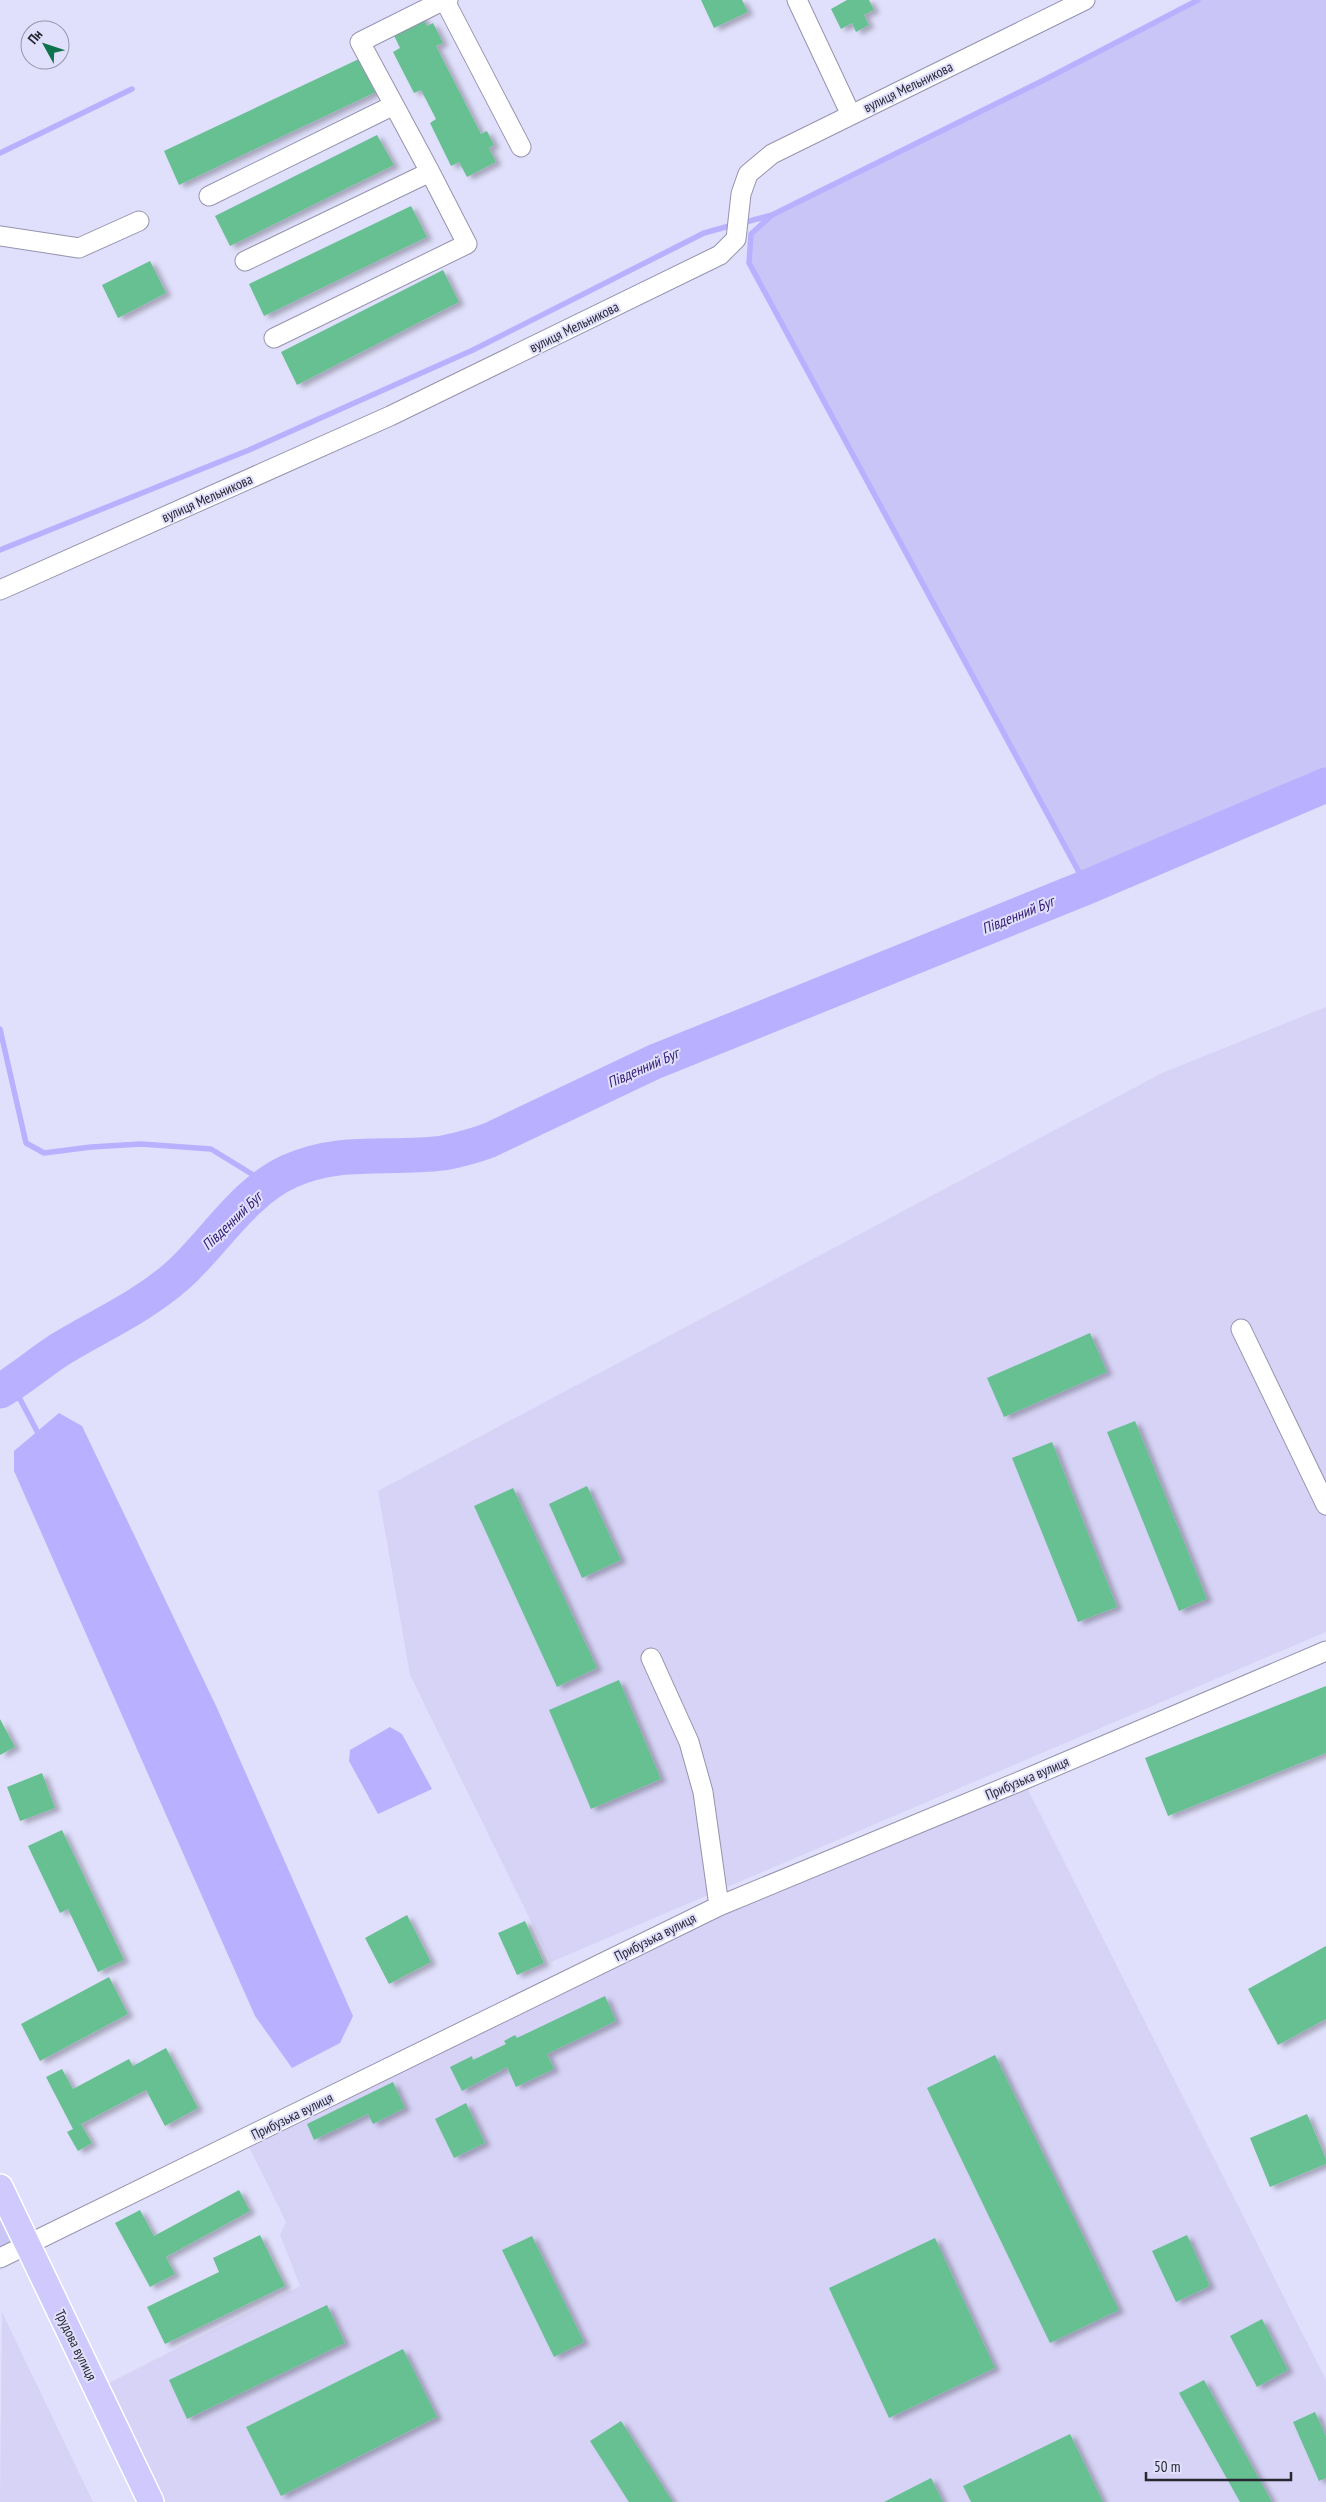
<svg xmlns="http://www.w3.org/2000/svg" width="1326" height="2502" font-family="'PT Sans Narrow',sans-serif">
  <defs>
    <filter id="shadow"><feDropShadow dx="5.5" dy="3" stdDeviation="2.5" flood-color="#0004"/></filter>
  </defs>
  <rect width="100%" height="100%" fill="#e1e0fc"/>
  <path fill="#d6d3f6" d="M1326 1007V1632L551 1962 410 1675 378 1491 1162 1073Z
    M1023 1780 1326 2380V2502H151L97 2389 300 2286 280 2235 286 2222 245 2139 561 1985Z
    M2 2312 93 2502H0Z"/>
  <path fill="#c9c5f7" d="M1198 0H1326V785L1087 887 749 263 751 234 772 215 1044 80Z
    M0 2207 16 2241 0 2249Z"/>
  <path fill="#b9b0ff" d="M59 1413 82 1426 217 1708 353 2016 340 2043 292 2068 255 2016 14 1471V1451Z
    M390 1727 402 1734 432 1789 378 1814 349 1761 350 1750Z"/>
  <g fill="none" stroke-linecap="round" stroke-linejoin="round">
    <path stroke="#b9b0ff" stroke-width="5.5" d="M0 153 132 89
      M771 216 751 234 749 263 1087 887
      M742 223 772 215 1044 80 1198 0
      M0 550 249 450 473 350 704 233 733 225
      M0 1029 26 1143 44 1153 91 1147 141 1144 211 1149 268 1184
      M12 1384 39 1435"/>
    <path stroke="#b9b0ff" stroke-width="35" d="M0 1391C21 1379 39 1363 59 1350 98 1326 142 1307 177 1276 214 1243 243 1192 290 1171 342 1148 389 1160 443 1153 459 1150 474 1146 490 1140L654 1062 1087 887 1326 785"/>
  </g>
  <path fill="#66c092" filter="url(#shadow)" d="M701 0H742L748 12 714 28Z
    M847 0H869L874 10 864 15 869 25 856 32 852 23 841 29 831 9Z
    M421 14 427 26 433 23 443 43 436 46 481 134 487 131 494 145 489 148 496 162 467 177 459 162 451 166 430 123 436 119 421 90 414 93 393 52 400 48 391 29Z
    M361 58 376 92 179 185 164 151Z
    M377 135 394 165 230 246 215 216Z
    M411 206 427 237 264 316 249 284Z
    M150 261 166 293 118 318 102 285Z
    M443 270 459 302 297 385 281 352Z
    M1090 1333 1107 1372 1004 1417 987 1378Z
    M1135 1421 1207 1599 1179 1611 1107 1432Z
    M1052 1442 1117 1607 1078 1622 1012 1458Z
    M587 1486 621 1560 582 1578 549 1504Z
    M513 1488 597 1668 557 1687 474 1506Z
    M619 1680 661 1779 591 1809 549 1710Z
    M1326 1686V1753L1168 1816 1145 1758Z
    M0 1719 15 1747 0 1755Z
    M42 1773 55 1808 20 1821 7 1787Z
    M62 1830 124 1960 98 1972 68 1909 60 1913 28 1846Z
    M407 1915 431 1962 389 1984 365 1938Z
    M525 1921 544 1963 517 1975 498 1933Z
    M1326 1946V2019L1278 2045 1248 1989Z
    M109 1977 128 2014 40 2061 21 2024Z
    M605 1996 616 2021 547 2054 554 2069 516 2087 507 2067 462 2091 450 2067 472 2056 473 2060 506 2044 504 2041 515 2035 517 2038Z
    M166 2048 198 2108 165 2126 146 2090 81 2124 92 2143 78 2151 67 2132 73 2129 46 2077 62 2069 73 2089 129 2059 133 2066Z
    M995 2055 1119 2310 1050 2343 927 2088Z
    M393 2082 405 2108 373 2124 368 2114 314 2140 307 2124Z
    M466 2103 485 2143 454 2158 435 2119Z
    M1307 2114 1326 2159V2164L1270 2187 1250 2138Z
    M239 2190 250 2211 166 2257 175 2274 150 2287 115 2223 140 2210 154 2236Z
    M260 2235 285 2286 165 2344 147 2307 219 2272 213 2258Z
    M1187 2235 1210 2286 1176 2302 1152 2251Z
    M532 2236 584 2342 554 2357 502 2250Z
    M935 2238 995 2368 889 2418 829 2288Z
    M327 2305 345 2343 187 2419 169 2380Z
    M1262 2319 1288 2370 1257 2387 1230 2336Z
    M403 2349 437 2417 281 2496 246 2427Z
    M1204 2380 1272 2502H1240L1179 2393Z
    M1315 2412 1326 2436V2478L1319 2481 1293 2422Z
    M621 2421 673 2502H629L590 2441Z
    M1070 2434 1103 2502H971L963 2486Z
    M931 2478 943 2502H884Z"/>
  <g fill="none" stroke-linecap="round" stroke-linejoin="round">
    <defs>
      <path id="minor" d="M448 0 447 5 521 147
        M797 0 851 115
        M209 196 394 105 360 42 444 0
        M0 236 79 248 139 221
        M245 261 430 172 394 105
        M274 338 467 244 430 172
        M0 590 390 416 720 255 736 239 741 194 748 174 772 154 1085 0
        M1241 1329 1326 1505
        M651 1658 689 1742 703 1792 719 1906
        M0 2258 719 1906 1023 1780 1326 1651"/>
      <path id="major" d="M0 2187 151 2502"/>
    </defs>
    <use href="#minor" stroke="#9593ae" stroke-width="21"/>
    <use href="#major" stroke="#fff" stroke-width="28"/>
    <use href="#minor" stroke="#fff" stroke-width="19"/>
    <use href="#major" stroke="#cfc9fd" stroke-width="25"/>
  </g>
  <g text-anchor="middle" stroke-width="4" stroke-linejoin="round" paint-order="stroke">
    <g font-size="14" fill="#282732" stroke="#e1e0fc">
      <text transform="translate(908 87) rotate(-26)" y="5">вулиця Мельникова</text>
      <text transform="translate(574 327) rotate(-26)" y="5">вулиця Мельникова</text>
      <text transform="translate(207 498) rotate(-24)" y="5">вулиця Мельникова</text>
      <text transform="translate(1027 1778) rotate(-23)" y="5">Прибузька вулиця</text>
      <text transform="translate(655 1937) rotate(-27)" y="5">Прибузька вулиця</text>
      <text transform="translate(292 2116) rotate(-26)" y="5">Прибузька вулиця</text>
      <text transform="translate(76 2345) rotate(64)" y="5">Трудова вулиця</text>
    </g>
    <g font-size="15" font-style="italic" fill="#321971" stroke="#e1e0fc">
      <text transform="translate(1018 915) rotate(-22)" y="5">Південний Буг</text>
      <text transform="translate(643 1068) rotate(-24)" y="5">Південний Буг</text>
      <text transform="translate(232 1221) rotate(-44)" y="5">Південний Буг</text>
    </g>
  </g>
  <g transform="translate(45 45) rotate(310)"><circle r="24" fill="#e1e0fc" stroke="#9796ab"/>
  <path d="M0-4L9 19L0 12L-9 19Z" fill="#0f744b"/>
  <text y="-8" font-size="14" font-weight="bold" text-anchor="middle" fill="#282732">Пн</text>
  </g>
  <path d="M1146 2472v8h145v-8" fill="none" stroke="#282732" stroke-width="2.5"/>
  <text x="1154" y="2472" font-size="15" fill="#282732" stroke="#e1e0fc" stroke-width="4" paint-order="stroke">50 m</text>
</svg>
